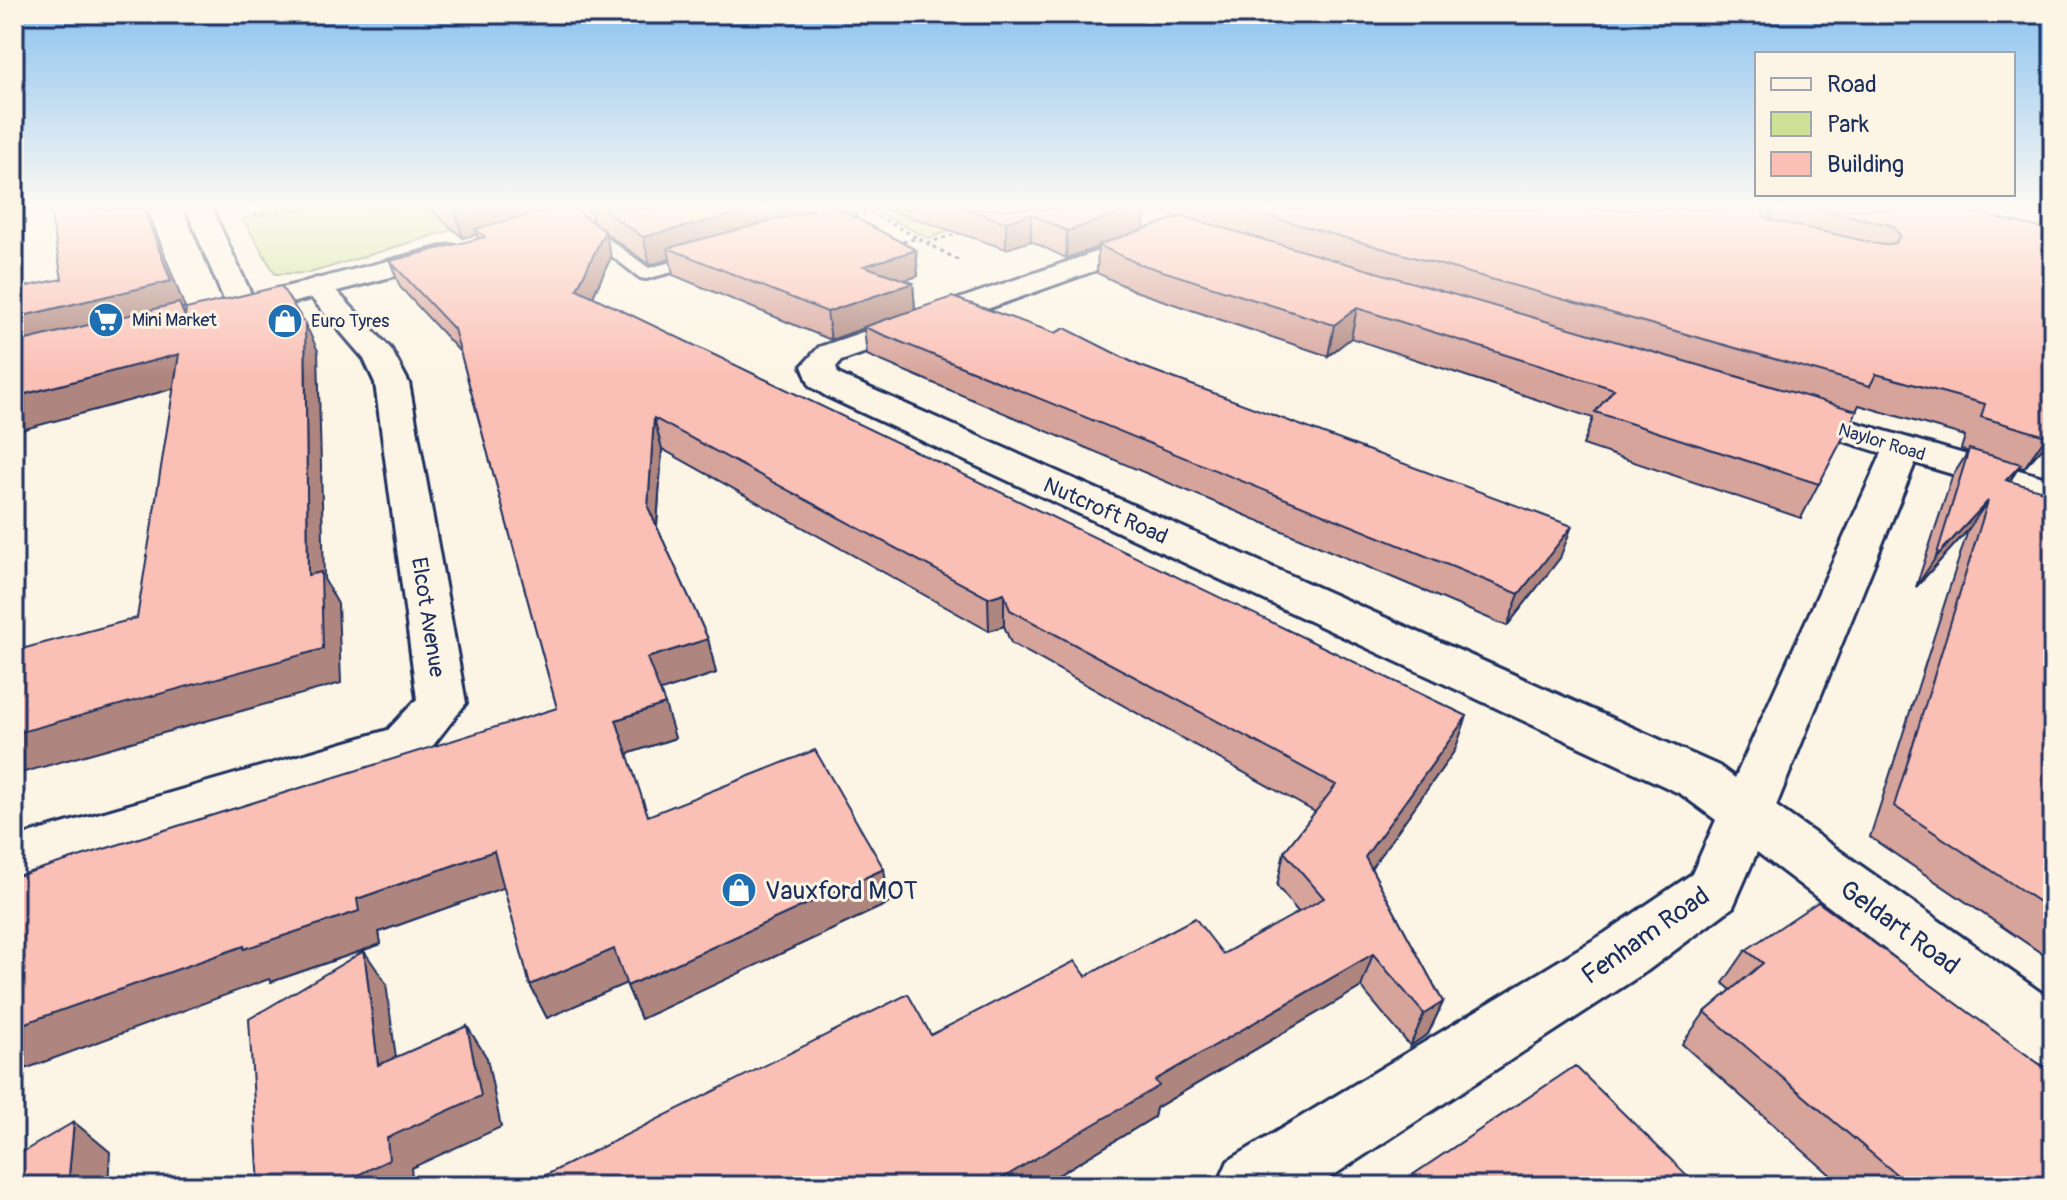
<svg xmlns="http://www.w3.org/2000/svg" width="2067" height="1200" font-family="Pangolin,sans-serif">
  <rect width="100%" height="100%" fill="#fcf5e5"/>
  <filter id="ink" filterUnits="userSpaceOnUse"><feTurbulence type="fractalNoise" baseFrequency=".0125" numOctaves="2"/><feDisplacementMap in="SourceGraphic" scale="16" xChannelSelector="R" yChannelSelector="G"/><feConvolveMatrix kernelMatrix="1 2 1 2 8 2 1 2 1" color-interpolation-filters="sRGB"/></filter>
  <g filter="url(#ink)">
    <path fill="#cde296" stroke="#74887a" stroke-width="2" d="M293 209H430L465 226 310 273 275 274 243 219Z
      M871 209H958L984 221 928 238Z"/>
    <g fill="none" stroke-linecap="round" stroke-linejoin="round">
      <defs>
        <path id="service" d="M582 220 649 268 704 253 712 258 710 262 646 279 640 278 576 228V222Z"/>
        <path id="minor" d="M186 209H212L257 307 253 313 242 316 231 313 227 307Z
          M1154 232 1164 234 1168 240 1164 246 841 361 836 367 838 374 1719 766 1735 778 1882 453 1778 421 1772 414 1778 407 1790 403 1802 407 2053 480V504L1915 463 1776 806 2053 1001V1068L2030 1059 1757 852 1733 907 1647 971 1317 1186H1217L1228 1161 1605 933 1692 874 1716 820 1681 794 826 396 810 386 802 366 819 347Z
          M317 278 327 281 391 349 409 383 466 703 424 757 14 884V838L388 730 417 699 375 383 364 359 302 287 307 281Z"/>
        <path id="tertiary" d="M450 245 460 247 464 253 460 259 230 319 219 316 215 310 219 304Z"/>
      </defs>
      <use href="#service" stroke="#1b2f5e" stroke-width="6"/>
      <use href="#minor" stroke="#1b2f5e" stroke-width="6"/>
      <use href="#tertiary" stroke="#1b2f5e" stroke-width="6"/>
      <path stroke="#1b2f5e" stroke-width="3" stroke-dasharray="4 4" stroke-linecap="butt" d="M845 209 857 216
        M254 215 282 209
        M847 218 870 212 960 261
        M927 243 963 232
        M895 244 917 238"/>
      <use href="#service" fill="#fcf5e5" fill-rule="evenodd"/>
      <use href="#minor" fill="#fcf5e5" fill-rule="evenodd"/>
      <use href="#tertiary" fill="#fcf5e5" fill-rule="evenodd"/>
    </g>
    <path fill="#d7a49c" stroke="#1b2f5e" stroke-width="2" d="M430 209H574L593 222 589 209H843L842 211 916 250 918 276 905 280 913 283 915 309 1138 365 1560 558 1507 626 867 355 864 328 831 340 673 275 670 259 650 265 605 233 611 257 593 297 1455 750 1371 868 1443 1002 1428 1034 1410 1046 1361 987 1156 1108 1154 1117 1040 1186H524L931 1035 1086 976 1223 954 1299 913 1277 886 1284 852 1315 812 1011 643 1004 626 989 631 662 449 657 527 708 639 716 673 660 691 675 738 627 754 648 816 889 903 641 1019 626 983 547 1018 530 985 504 887 379 932 381 944 271 982 269 979 557 708 461 353 400 287 390 261 478 239 477 234 463 238Z
      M886 209H1145L1144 229 1178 217 1150 209H1961L2053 231V436L2024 468 2019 467 2010 481 2047 637 2051 646H2053V951L2050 949 2044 955 1870 837 1968 530 1916 587 1952 477 1968 452 1961 449 1965 436 1859 405 1801 518 1583 445 1593 418 1351 338 1328 356 1135 291 1097 273 1098 247 1066 258 1031 241 1006 249Z
      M1746 950 2053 1186H1843L1682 1044 1705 1012 1731 990 1723 983Z"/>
    <path fill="#af867f" stroke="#1b2f5e" stroke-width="2" d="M144 209H147L185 308H182L194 330 14 350V318L171 281Z
      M454 209H568L475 229 477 234 463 238Z
      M756 209H843L841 214 668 248 670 259 650 265 643 237Z
      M1133 209H1145L1144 231 1098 245V247L1066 258 1067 231Z
      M1761 209H1774L1767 226Z
      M1031 214V241L1006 249V222Z
      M605 231 611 257 584 316 577 289Z
      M916 250 918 276 867 292 864 266Z
      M913 283 915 310 864 327V328L831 340 827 312Z
      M1357 308 1351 338 1328 356 1334 325Z
      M305 323 318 351 324 579 338 604 341 683 14 775V734L308 575Z
      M179 354 194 383 14 432V397Z
      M654 418 662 449 656 539 648 507Z
      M2053 428V436L2024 468 2046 436Z
      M2021 464 2002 492 2006 480Z
      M1988 501 1968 530 1916 587 1936 557Z
      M1572 526 1560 558 1507 626 1519 594Z
      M1004 593V626L989 631 988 598Z
      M708 639 716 673 658 692 647 658Z
      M665 704 675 738 627 754 616 720Z
      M1467 716 1455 750 1355 891 1365 857Z
      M494 851 511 885 379 932 381 944 271 982 269 979 14 1073V1027L357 899Z
      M884 869 889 903 641 1019 627 986Z
      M614 949 629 982 547 1018 530 985Z
      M364 951 386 983 401 1096 378 1065Z
      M1373 954 1361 987 1156 1108 1154 1117 1040 1186H989L1155 1080Z
      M1443 1002 1428 1034 1410 1046 1424 1014Z
      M467 1026 487 1058 501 1127 411 1168 413 1186H335L387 1138Z
      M74 1122 110 1152 108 1186H68Z"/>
    <path fill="#fabfb5" stroke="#1b2f5e" stroke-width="2" d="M50 209H144L171 281 14 318V289L62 279Z
      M550 209H574L605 231 577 289 1467 716 1365 857 1443 1002 1424 1014 1373 954 1155 1080 1159 1086 989 1186H524L908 994 931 1035 1075 961 1086 976 1195 918 1223 954 1324 898 1284 852 1336 785 1010 610 1004 593 988 598 654 418 648 507 708 639 647 658 665 704 616 720 648 816 815 750 884 869 627 986 614 949 530 985 494 851 357 899 359 911 244 949V946L14 1027V877L557 708 454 329 390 261 485 237 475 229Z
      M602 209H756L643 237Z
      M817 209H839L916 250 864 266 913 283 827 312 668 248Z
      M965 209H1133L1067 231 1031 214 1006 222Z
      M1243 209H1761L1767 219 1883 245 1895 243 1900 236 1894 226 1818 209H1961L2053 231V428L2046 436 1981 417 1985 404 1876 374 1870 386Z
      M1182 216 1857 411 1819 484 1595 412 1614 389 1357 308 1334 325 1137 263 1098 245Z
      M281 286 305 323 308 575 321 572 323 649 14 734V651L137 618 179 354 14 397V343L179 303 185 317 186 309Z
      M952 297 1055 333 1065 328 1138 365 1572 526 1519 594 864 327Z
      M1969 449 2021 464 2006 480 2053 494V602L2047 637 2053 639 2051 646H2053V911L1894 806 1988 501 1936 557Z
      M1818 902 2053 1074V1186H1910L1705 1012 1763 963 1746 950Z
      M364 951 378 1065 467 1026 481 1096 387 1138 389 1160 335 1186H259L249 1019Z
      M1575 1066 1698 1186H1406L1402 1182Z
      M74 1122 68 1186H14V1157Z"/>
  </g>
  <linearGradient id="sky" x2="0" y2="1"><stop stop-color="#8ac2f0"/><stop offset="0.55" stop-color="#fefaf3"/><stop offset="1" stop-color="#fefaf3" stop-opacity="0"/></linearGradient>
  <rect width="2067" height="377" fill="url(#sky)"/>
  <defs>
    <symbol id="supermarket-disc" viewBox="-11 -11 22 22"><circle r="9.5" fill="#1f6fb2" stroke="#fcf5e5"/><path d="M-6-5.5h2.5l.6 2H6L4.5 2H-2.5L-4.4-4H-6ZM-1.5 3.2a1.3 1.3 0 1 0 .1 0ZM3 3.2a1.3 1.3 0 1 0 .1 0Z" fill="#fff"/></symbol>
    <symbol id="shop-disc" viewBox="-11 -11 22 22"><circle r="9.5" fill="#1f6fb2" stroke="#fcf5e5"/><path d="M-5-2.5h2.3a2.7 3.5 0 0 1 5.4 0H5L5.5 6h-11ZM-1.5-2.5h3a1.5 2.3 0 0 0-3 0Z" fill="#fff"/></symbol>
  </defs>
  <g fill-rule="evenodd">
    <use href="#supermarket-disc" x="86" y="300" width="40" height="40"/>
    <use href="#shop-disc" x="265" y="301" width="40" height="40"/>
    <use href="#shop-disc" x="719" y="870" width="40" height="40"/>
  </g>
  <g text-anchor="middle" stroke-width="6" stroke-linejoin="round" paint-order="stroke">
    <g font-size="18" fill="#1b2f5e" stroke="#fcf5e5" text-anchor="start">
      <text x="132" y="326">Mini Market</text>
      <text x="311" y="327">Euro Tyres</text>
    </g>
    <g font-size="18" fill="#1b2f5e" stroke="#fcf5e5">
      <text transform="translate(1882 442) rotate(17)" y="6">Naylor Road</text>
    </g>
    <g font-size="22" fill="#1b2f5e" stroke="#fcf5e5">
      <text transform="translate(1106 510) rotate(24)" y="8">Nutcroft Road</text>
      <text transform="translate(429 617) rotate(81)" y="8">Elcot Avenue</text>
    </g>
    <g font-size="26" fill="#1b2f5e" stroke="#fcf5e5" text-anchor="start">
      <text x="765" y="899">Vauxford MOT</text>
    </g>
    <g font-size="26" fill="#1b2f5e" stroke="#fcf5e5">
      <text transform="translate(1900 927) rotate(36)" y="9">Geldart Road</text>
      <text transform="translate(1645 935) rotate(-35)" y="9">Fenham Road</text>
    </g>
  </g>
  <rect width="2067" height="1200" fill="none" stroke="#fcf5e5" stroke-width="48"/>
  <rect x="24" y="24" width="2019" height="1152" fill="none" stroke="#1b2f5e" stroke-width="3" filter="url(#ink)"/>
  <rect x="1755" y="52" width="260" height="144" fill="#fcf5e5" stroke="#a2a6af" stroke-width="2"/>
  <rect x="1771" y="78" width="40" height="12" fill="#fcf5e5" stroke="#a2a6af" stroke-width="2"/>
  <text x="1827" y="92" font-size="24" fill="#1b2f5e">Road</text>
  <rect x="1771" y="112" width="40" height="24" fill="#cde296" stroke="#a2a6af" stroke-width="2"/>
  <text x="1827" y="132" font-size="24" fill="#1b2f5e">Park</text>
  <rect x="1771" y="152" width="40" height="24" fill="#fabfb5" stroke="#a2a6af" stroke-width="2"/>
  <text x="1827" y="172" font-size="24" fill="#1b2f5e">Building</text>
</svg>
